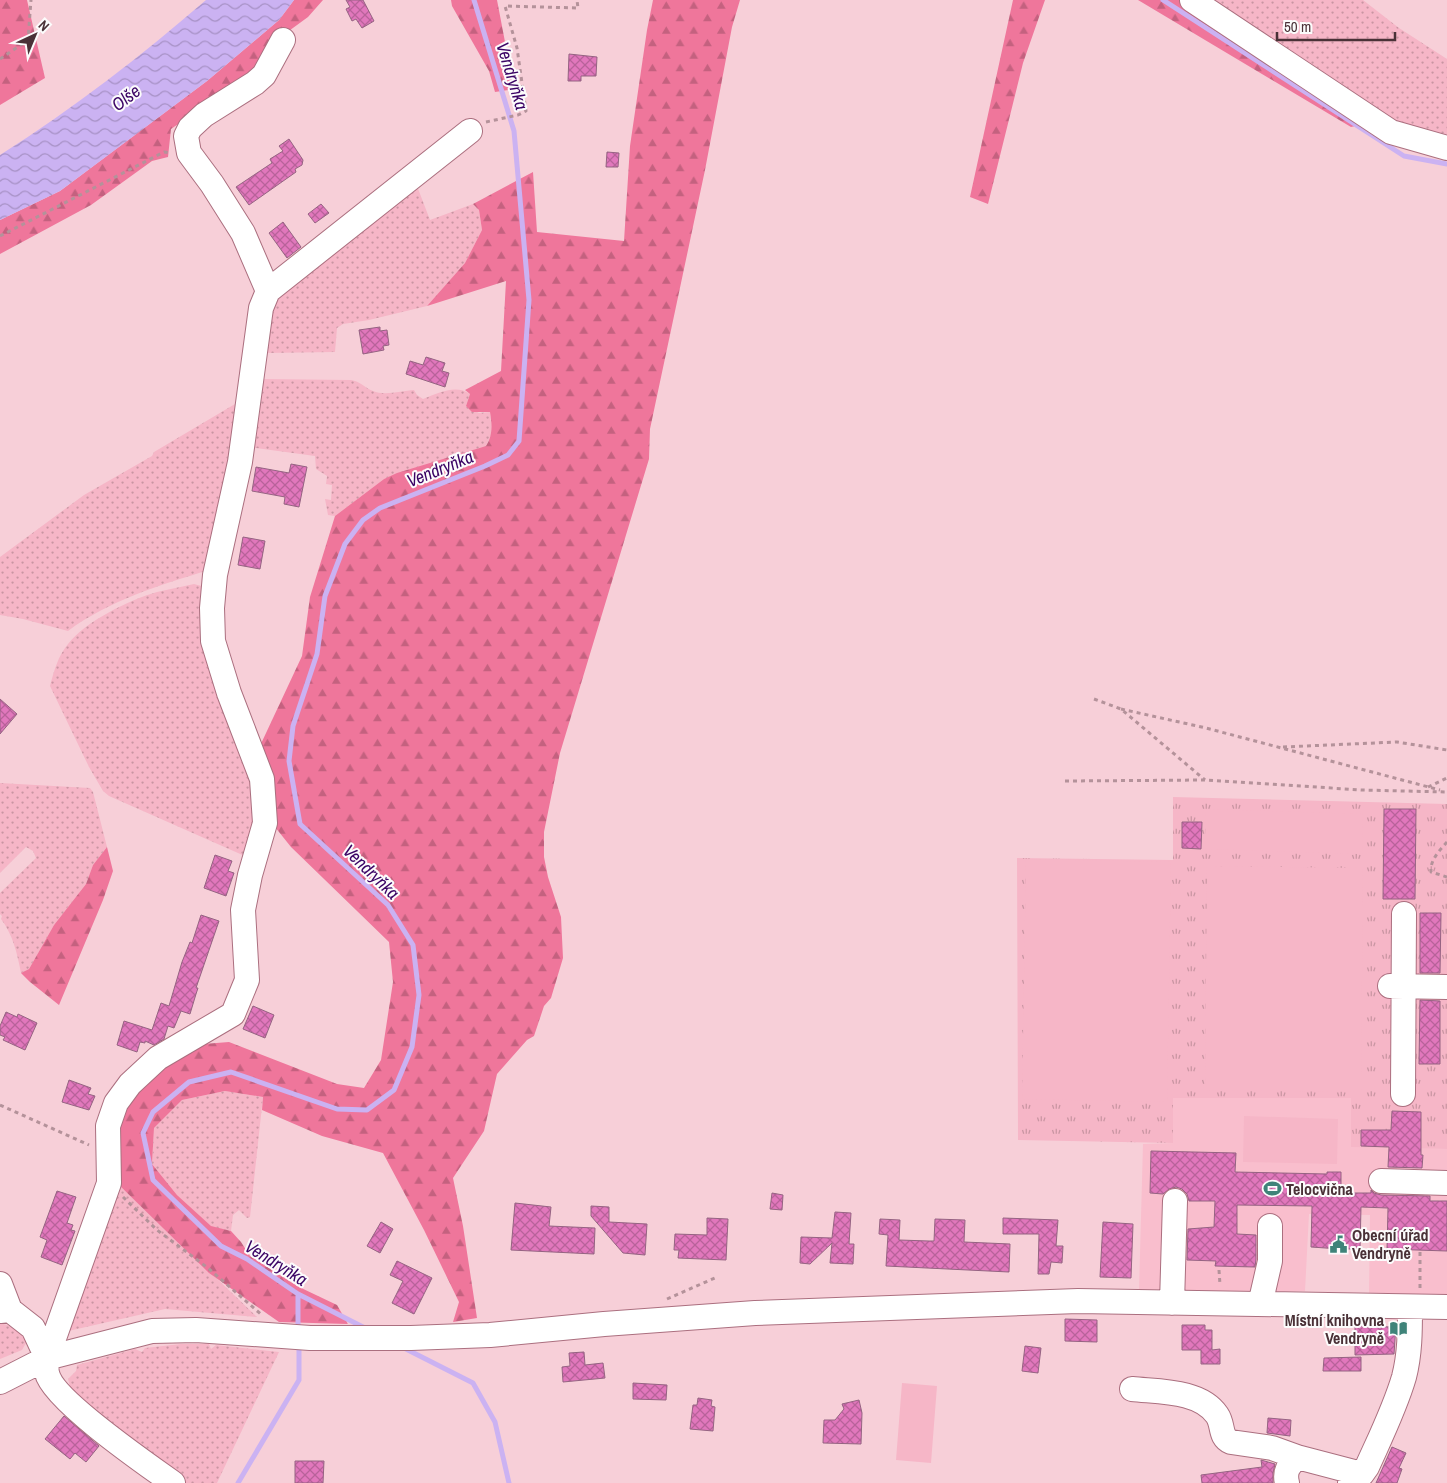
<svg xmlns="http://www.w3.org/2000/svg" width="1447" height="1483" font-family="'Archivo Narrow',sans-serif">
  <defs>
    <pattern id="grass-dots" width="8" height="8" patternUnits="userSpaceOnUse" patternTransform="scale(1.25)"><rect width="8" height="8" fill="#f6b6c7"/><path d="M2 2h.1M6 6h.1" fill="none" stroke="#c995a2" stroke-width="1.8" stroke-linecap="round"/></pattern>
    <pattern id="forest-firs" width="22" height="20" patternUnits="userSpaceOnUse" patternTransform="scale(1.25)"><rect width="22" height="20" fill="#ef769b"/><path d="M5 1l3.5 6h-7zM16 11l3.5 6h-7z" fill="#c4617f"/></pattern>
    <pattern id="park-tufts" width="24" height="20" patternUnits="userSpaceOnUse" patternTransform="scale(1.25)"><rect width="24" height="20" fill="#f6b6c7"/><path d="M3 7l-1-3M5 7V3M7 7l1-3M15 17l-1-3M17 17v-4M19 17l1-3" fill="none" stroke="#c995a2"/></pattern>
    <pattern id="water-waves" width="16" height="10" patternUnits="userSpaceOnUse" patternTransform="scale(1.25)"><rect width="16" height="10" fill="#cbb2f2"/><path d="M0 5q4-4 8 0t8 0" fill="none" stroke="#a791c5"/></pattern>
    <pattern id="building-cross-hatch" width="8" height="8" patternUnits="userSpaceOnUse" patternTransform="scale(1.25)"><rect width="8" height="8" fill="#e177bc"/><path d="M0 0l8 8M0 8l8-8" fill="none" stroke="#b8629a"/></pattern>
  </defs>
  <rect width="100%" height="100%" fill="#f7cfd8"/>
  <path fill="#f9becd" d="M1172 1098H1351V1146L1447 1149V1295L1369 1293 1370 1215 1309 1214 1305 1291H1139L1143 1144 1172 1143Z"/>
  <path fill="url(#grass-dots)" d="M1205 0H1363L1399 28 1447 59V134L1415 132 1402 128Z
    M417 186 430 220 473 204 479 210 482 230 465 263 427 306 369 320 343 324 337 328 335 352 265 353 274 300Z
    M261 379 351 380C360 381 365 388 373 391 384 396 402 391 414 390L417 395 423 399C438 393 456 384 470 394L466 406 479 413 490 412 492 433 486 446 384 479 335 516 328 515 325 499 331 500 332 485 326 484 327 476 316 469 315 456 249 447Z
    M235 404 220 533 209 570C160 585 110 600 68 631L23 619 0 615V557L84 495 152 456 154 452Z
    M194 584 205 587 261 805 247 857 109 796 103 791 89 767 50 686C54 671 58 656 68 644 86 621 129 600 157 592 169 589 182 587 194 584Z
    M0 783 90 788 93 792 107 847 93 865 86 884 54 925 29 969 21 973C17 953 13 935 1 919L2 916 0 914V893L36 858 33 851 26 847 0 873Z
    M225 1091 263 1097 250 1217 247 1218 239 1210 233 1215 231 1231 211 1227 177 1195 152 1164 154 1128 182 1100Z
    M117 1183 257 1317 165 1309 64 1332Z
    M0 1323 20 1329 29 1338 22 1350 0 1359Z
    M181 1344H209L211 1349 216 1345 279 1352 217 1483H185L118 1432 70 1387 68 1379 76 1371 77 1365 135 1349 142 1352 145 1348Z"/>
  <path fill="url(#forest-firs)" d="M0 0H27L45 78 0 105Z
    M294 0H323L308 17 271 44 255 71 171 129 168 157 152 161 91 205 0 254V220L60 191 207 81 279 20Z
    M451 0H497L514 89 495 92 489 71 452 6Z
    M653 0H740L732 27 705 170 650 429 649 459 560 753 544 832V857L548 877 561 917 563 958 551 998 544 1006 534 1036 527 1040 497 1074 484 1131 453 1178 463 1226 477 1318 453 1322 459 1302 424 1230 383 1153 322 1136 262 1110 263 1097 225 1091 182 1100 154 1128 152 1164 177 1195 211 1226 231 1231 241 1242 250 1256 297 1286 337 1305 348 1324 279 1322 209 1273 117 1183 115 1132 130 1093 191 1045 229 1042 337 1084 364 1088 381 1060 393 982 389 942 291 847 271 822 259 748 302 656 310 597 335 516 384 479 397 473 486 446C493 435 492 425 490 412H472L466 406 470 394 465 390 501 371 506 281 427 306 465 263 482 230 479 210 473 204 533 172 537 232 624 241 630 146 647 30Z
    M1013 0H1045L1023 63 988 204 970 197Z
    M1138 0H1205L1377 121 1351 127Z
    M107 847 113 871 103 900 59 1005 30 982 21 973 29 969 54 925 86 884 93 865Z"/>
  <path fill="url(#park-tufts)" d="M1173 797 1447 804V1149L1351 1147V1098H1173V1143L1018 1140 1017 858 1173 860Z"/>
  <path fill="#f6b6c7" d="M1206 809 1363 814 1362 854 1205 849Z
    M1026 859 1171 862 1167 1102 1022 1099Z
    M1207 866 1363 868 1361 1092 1205 1090Z
    M1244 1116 1338 1119 1337 1164 1243 1162Z
    M902 1383 937 1386 931 1463 896 1460Z"/>
  <path fill="url(#water-waves)" d="M206 0H294L279 20 207 81 127 141 60 191 0 220V155C74 108 140 57 206 0Z"/>
  <g fill="none" stroke-linecap="round" stroke-linejoin="round">
    <path stroke="#cbb2f2" stroke-width="5" d="M1163 0 1404 156 1447 164
      M298 1294V1332
      M365 1328 298 1294 247 1259 221 1246 153 1180 143 1133 153 1112 189 1082 231 1072 337 1109 367 1110 394 1090 412 1047 419 995 413 945 388 905 300 824 289 761 293 726 317 654 325 596 345 544 363 520 380 508 485 466 508 455 519 441 529 300 514 131 474 0
      M402 1347 473 1383 495 1422 509 1483
      M238 1483 299 1380V1343"/>
  </g>
  <path fill="url(#building-cross-hatch)" stroke="#956382" d="M346 0H363L374 21 362 28 356 19 352 21 346 9 350 7Z
    M569 54 597 57 596 76H581V81H568Z
    M289 139 303 160 302 165 295 169 296 172 249 205 236 187 272 163 270 159 283 151 279 146Z
    M607 152 619 153 618 167H606Z
    M321 204 329 213 315 223 308 214Z
    M283 222 301 247 287 258 269 233Z
    M380 327V331L387 330 389 345 383 346 384 350 363 354 359 330Z
    M426 357 445 363 442 371 449 373 445 387 406 374 410 361 423 365Z
    M291 464 307 467 299 507 284 504 285 497 252 491 256 467 289 473Z
    M243 537 265 541 260 569 238 565Z
    M0 699 17 714 0 734Z
    M1384 809H1416L1415 899H1383Z
    M1182 822H1202L1201 849 1182 848Z
    M215 855 232 861 228 871 234 873 226 896 204 888Z
    M1420 913H1441L1440 973H1420Z
    M201 915 219 921 196 988H198L196 994 190 1014 181 1011 174 1028 168 1026 164 1039 154 1045 145 1041V1043L140 1042 137 1052 117 1045 124 1021 152 1030 161 1003 169 1006 182 962 190 942 192 943Z
    M1420 1000 1440 1001V1064H1419Z
    M253 1006 274 1015 265 1038 243 1029Z
    M6 1012 17 1017 18 1014 37 1023 25 1050 3 1040 5 1037 0 1035V1026Z
    M69 1080 91 1088 88 1094 95 1096 89 1110 62 1102Z
    M1392 1111 1421 1112V1155H1423L1422 1168 1388 1167 1389 1147 1361 1146V1130H1391Z
    M1151 1151 1236 1153 1235 1172 1327 1174V1172H1341V1193H1371V1190L1374 1193 1381 1195 1430 1196V1201H1447V1251L1387 1249 1388 1208 1361 1207 1360 1249H1340L1311 1247 1312 1206 1237 1205V1234L1256 1235V1259L1255 1267 1215 1266 1216 1261 1187 1260 1188 1229 1214 1227 1215 1201H1189L1187 1194 1182 1189 1176 1187 1169 1189 1163 1194 1150 1193Z
    M57 1191 76 1197 67 1223 73 1225 71 1230 75 1231 62 1265 41 1257 47 1240 40 1237Z
    M772 1193 783 1195 782 1210 770 1209Z
    M515 1203 551 1207 549 1226 595 1228 594 1254 511 1250Z
    M591 1206 609 1207V1222L647 1224 645 1255 623 1253 591 1216Z
    M835 1212 851 1213 849 1244H854L853 1264 830 1263 832 1243 810 1264 800 1263 801 1237 832 1238Z
    M707 1218 728 1219 726 1260 678 1258 679 1250H674L675 1234 707 1235Z
    M1003 1218 1058 1220 1056 1246H1063L1062 1263 1051 1262 1049 1274H1038L1039 1234H1003Z
    M880 1219 900 1220 899 1240 929 1241H934L935 1219 965 1220 964 1242 1010 1244 1009 1272 886 1266 888 1235 879 1234Z
    M381 1222 393 1229 380 1253 367 1246Z
    M1103 1222 1133 1224 1131 1278 1100 1277Z
    M397 1261 432 1278 414 1314 392 1303 403 1281 390 1275Z
    M1065 1319 1097 1320V1342L1065 1341Z
    M1182 1325H1205V1330H1212V1350L1220 1349V1364H1201V1350H1182Z
    M1393 1325H1396L1394 1354 1355 1355V1326L1393 1327Z
    M1025 1346 1041 1348 1038 1373 1022 1371Z
    M584 1352 585 1365 603 1363 605 1378 563 1382 562 1367 570 1366 569 1353Z
    M1361 1357V1371H1323L1324 1358Z
    M633 1383 667 1385 666 1400 633 1399Z
    M698 1398 712 1400 711 1406 715 1407 713 1431 690 1429 693 1405H697Z
    M859 1400 862 1413 861 1444 823 1443 824 1420H835L844 1409 842 1404Z
    M64 1416 99 1446 86 1462 75 1453 70 1459 45 1439Z
    M1268 1418 1291 1420 1290 1436 1267 1433Z
    M1392 1447 1406 1453 1399 1468 1402 1469 1397 1483H1376Z
    M1261 1460 1275 1464 1273 1473V1483H1202L1201 1475 1262 1467Z
    M295 1461H324L323 1483H295Z"/>
  <g fill="none" stroke-linecap="round" stroke-linejoin="round">
    <defs>
      <path id="minor" d="M1192 0 1391 132 1447 148
        M268 291 243 233 212 184 189 153 186 136 190 128 204 115 255 83 264 75 283 40
        M1390 986 1447 987
        M1403 1094 1404 914
        M1381 1181 1447 1183
        M0 1284 10 1310
        M1172 1303 1175 1201
        M1263 1304 1262 1296 1270 1261V1226
        M0 1311 10 1310 33 1328 47 1358
        M0 1382 47 1358 152 1331 196 1330 310 1338H411L490 1335 604 1324 755 1313 1078 1301 1447 1307
        M1132 1389C1159 1392 1200 1390 1217 1415 1224 1425 1219 1437 1231 1442L1272 1448 1297 1457
        M173 1483C149 1466 52 1399 47 1373 46 1369 47 1363 47 1358L109 1183 108 1126 116 1103 130 1084 158 1058 233 1014 247 980 243 910 250 875 265 823 262 779 229 693 213 641 212 608 215 575 240 462 261 308 268 291 470 131
        M1287 1483C1284 1471 1289 1465 1297 1457L1362 1474
        M1350 1483 1362 1474 1367 1467C1380 1438 1395 1408 1404 1377 1410 1354 1410 1330 1410 1307"/>
    </defs>
    <use href="#minor" stroke="#ab6f7f" stroke-width="26"/>
    <path stroke="#b4929a" stroke-width="3" stroke-dasharray="4 4" stroke-linecap="butt" d="M0 59 28 40 31 0
      M486 122 518 115 526 111 517 48 505 6 578 8 577 0
      M0 236 164 152 171 153
      M1094 699 1121 709 1205 780
      M1121 709 1206 728 1440 790
      M1283 747 1397 742 1447 750
      M1065 781 1206 780 1362 790 1447 792
      M1428 787 1447 778
      M1447 842C1439 851 1430 860 1431 872L1447 877
      M0 1105 89 1145
      M123 1197 157 1230 208 1268 263 1316
      M1219 1270 1220 1285
      M1420 1288V1251
      M667 1299 717 1277"/>
    <use href="#minor" stroke="#fff" stroke-width="24"/>
  </g>
  <defs>
    <symbol id="stadium-bare" viewBox="-9 -9 18 18"><path d="M0-5a6.5 5 0 1 0 0 10a6.5 5 0 1 0 0-10ZM-3.5-1.8h7v3.6h-7Z" fill="#3f8379" stroke="#fcfcfc" stroke-width="2.5" paint-order="stroke"/></symbol>
    <symbol id="civic-bare" viewBox="-9 -9 18 18"><path d="M-.6-6.5H3V-4.5H.6V-3L4-1V1h2V6H-6V1h2V-1L-.6-3ZM-1.2 2.5V6h2.4V2.5Z" fill="#3f8379" stroke="#fcfcfc" stroke-width="2.5" paint-order="stroke"/></symbol>
    <symbol id="library-bare" viewBox="-9 -9 18 18"><path d="M-6-4Q-3-5.5-.7-3.5V5Q-3 3-6 4ZM6-4Q3-5.5 .7-3.5V5Q3 3 6 4Z" fill="#3f8379" stroke="#fcfcfc" stroke-width="2.5" paint-order="stroke"/></symbol>
  </defs>
  <g fill-rule="evenodd">
    <use href="#stadium-bare" x="1260" y="1176" width="25" height="25"/>
    <use href="#civic-bare" x="1326" y="1232" width="25" height="25"/>
    <use href="#library-bare" x="1386" y="1316" width="25" height="25"/>
  </g>
  <g text-anchor="middle" stroke-width="4" stroke-linejoin="round" paint-order="stroke">
    <g font-size="16" font-weight="bold" fill="#4a3137" stroke="#fcfcfc" text-anchor="start">
      <text x="1286" y="1195">Telocvična</text>
      <text x="1352" y="1241">Obecní úřad<tspan x="1352" dy="18">Vendryně</tspan></text>
      <text x="1384" y="1326" text-anchor="end">Místní knihovna<tspan x="1384" dy="18">Vendryně</tspan></text>
    </g>
    <g font-size="18" font-style="italic" fill="#3b0465" stroke="#fcfcfc">
      <text transform="translate(512 76) rotate(73)" y="6">Vendryňka</text>
      <text transform="translate(126 98) rotate(-37)" y="6">Olše</text>
      <text transform="translate(440 469) rotate(-22)" y="6">Vendryňka</text>
      <text transform="translate(371 872) rotate(44)" y="6">Vendryňka</text>
      <text transform="translate(276 1263) rotate(32)" y="6">Vendryňka</text>
    </g>
  </g>
  <g transform="translate(35 35) rotate(44)" stroke="#fcfcfc" stroke-width="4" paint-order="stroke">
  <path d="M0-4L9 19L0 12L-9 19Z" fill="#4a3137"/>
  <text y="-8" font-size="14" font-weight="bold" text-anchor="middle" fill="#4a3137">N</text>
  </g>
  <path d="M1277 32v8h118v-8" fill="none" stroke="#4a3137" stroke-width="2.5"/>
  <text x="1284" y="32" font-size="15" fill="#4a3137" stroke="#fcfcfc" stroke-width="4" paint-order="stroke">50 m</text>
</svg>
